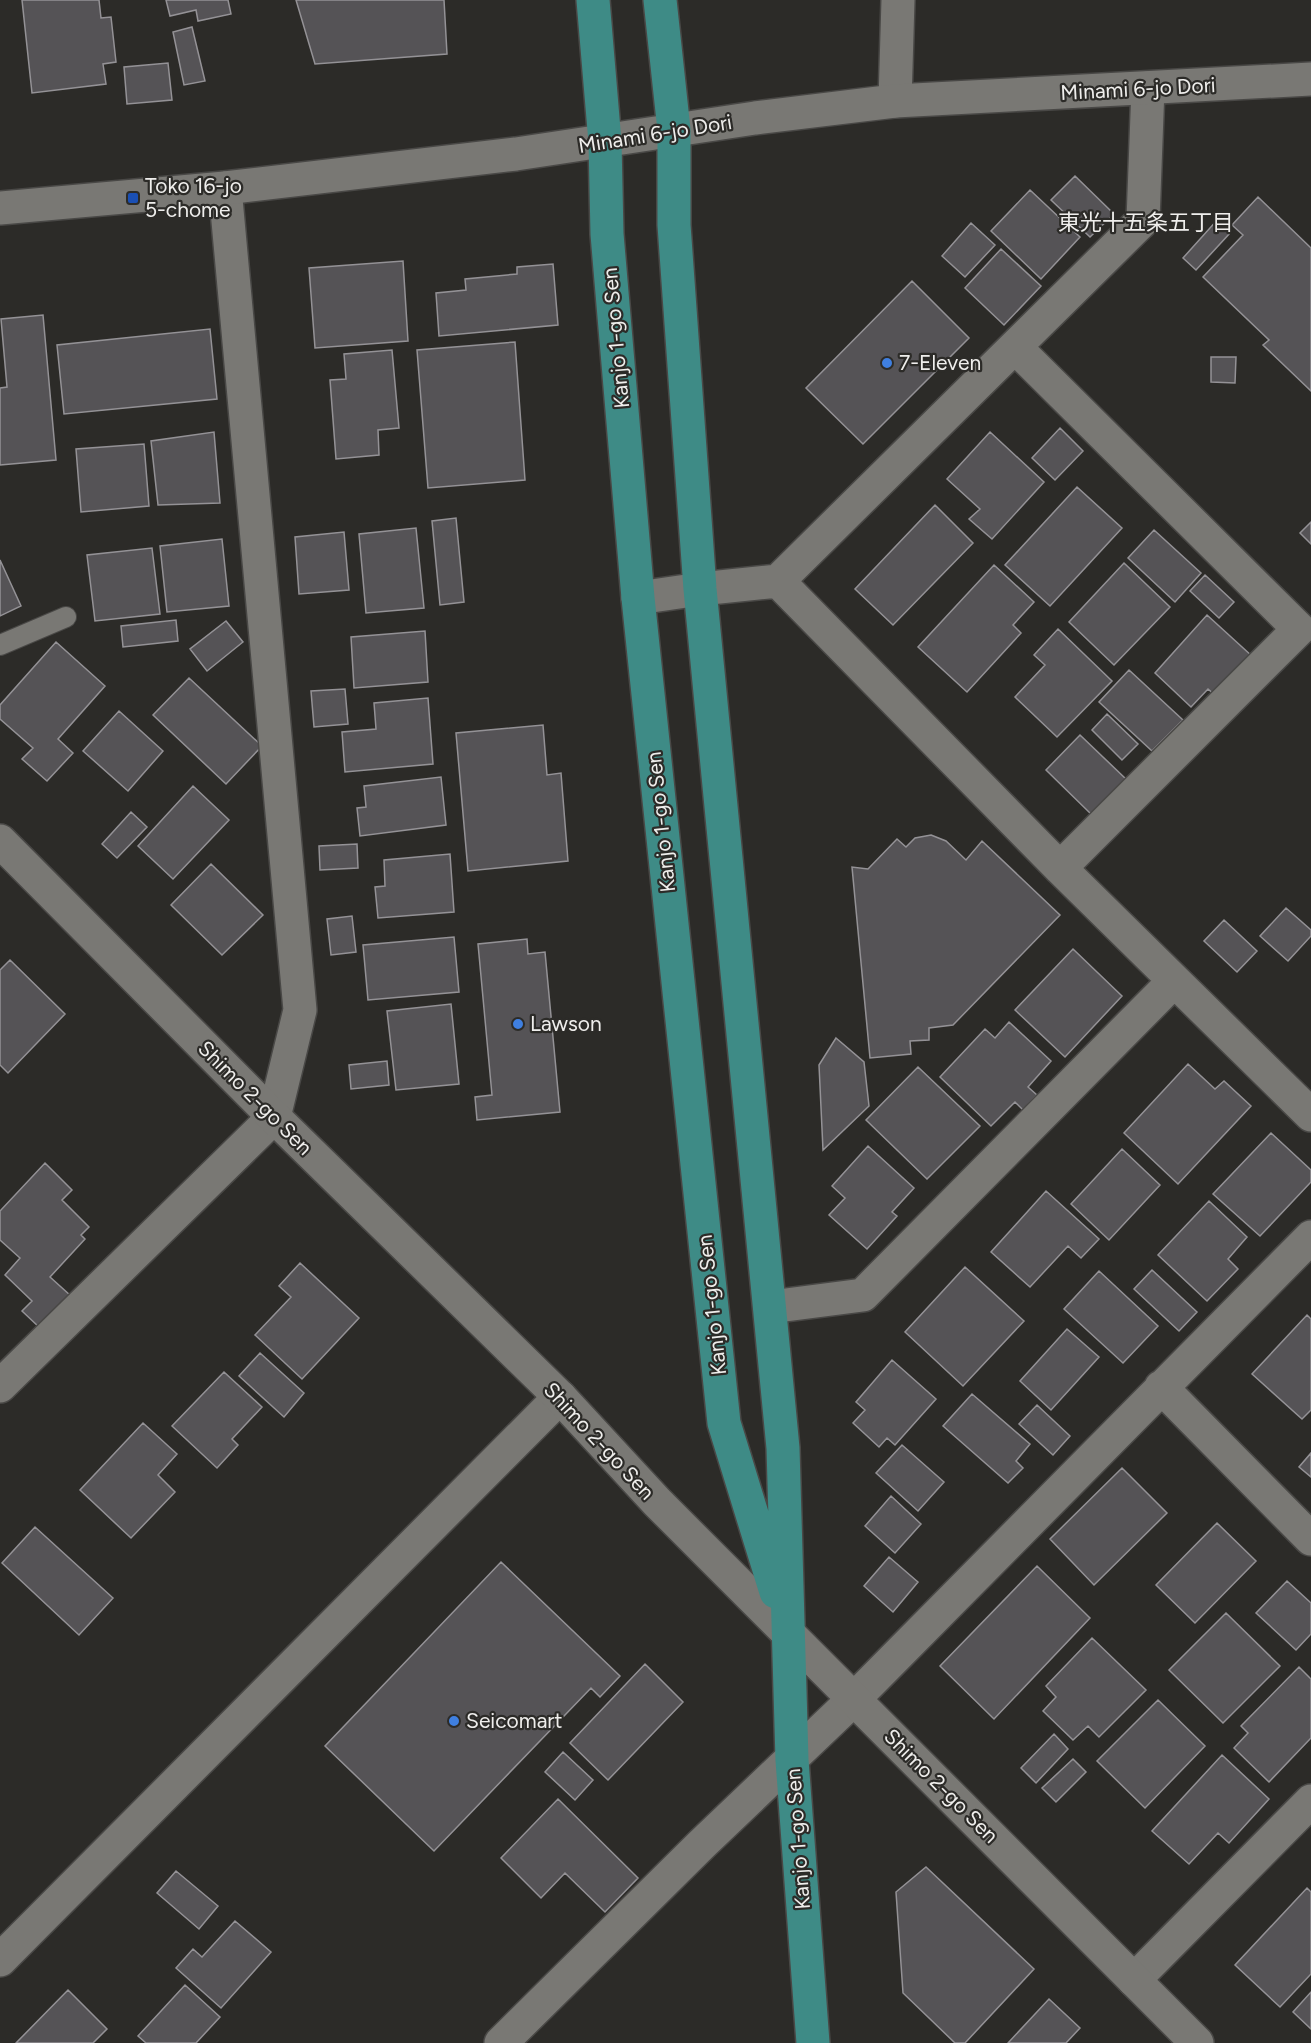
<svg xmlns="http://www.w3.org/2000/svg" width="1311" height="2043" font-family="Figtree,'Noto Sans JP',sans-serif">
  <rect width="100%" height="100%" fill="#2c2b28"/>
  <path fill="#555356" stroke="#949296" stroke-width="1.5" d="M22 0H99L101 18 111 17 116 62 103 64 106 84 32 93Z
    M166 0H228L231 14 198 21 196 10 170 16Z
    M296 0H444L447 54 315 64Z
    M192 27 205 81 184 85 173 32Z
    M168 63 172 100 127 104 124 67Z
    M1075 176 1114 214 1090 237 1051 200Z
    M1030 190 1080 237 1041 279 991 231Z
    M1258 197 1311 248V391L1263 345 1269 340 1203 277 1243 235 1232 225Z
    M1218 219 1231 232 1196 270 1183 258Z
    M971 223 995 245 965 277 942 256Z
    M1001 249 1041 286 1004 325 965 288Z
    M403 261 408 341 315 348 309 268Z
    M553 264 558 325 439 336 436 293 466 290 465 279 517 274V267Z
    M912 281 969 338 863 444 806 388Z
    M43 315 56 460 0 465V388L7 387 1 319Z
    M210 329 217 399 64 414 57 345Z
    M515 342 525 480 428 488 417 350Z
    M392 350 399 428 378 430 379 455 336 459 330 380 346 379 344 354Z
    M1211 357H1236L1235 383 1211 382Z
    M1060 428 1083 451 1055 480 1032 458Z
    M214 432 220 503 158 505 151 441Z
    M990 432 1044 482 992 539 969 519 980 509 947 479Z
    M144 444 149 506 81 512 76 449Z
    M1077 487 1122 528 1050 606 1005 565Z
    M935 505 973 543 893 625 855 589Z
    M456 518 464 602 440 605 432 521Z
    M1311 522V544L1300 533Z
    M416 528 424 608 366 613 359 534Z
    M1154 530 1201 573 1175 602 1128 558Z
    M344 532 349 590 299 594 295 537Z
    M222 539 229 606 167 612 160 546Z
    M152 548 160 614 95 621 87 555Z
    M0 560 21 606 0 616Z
    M1124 563 1170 607 1114 665 1069 622Z
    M994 565 1034 602 1013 625 1021 633 967 692 918 647Z
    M1205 575 1234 602 1219 618 1190 591Z
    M1207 615 1253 657 1217 697 1208 689 1191 707 1155 673Z
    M176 620 178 641 123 647 121 626Z
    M226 621 243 642 207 671 190 649Z
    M1058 629 1112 681 1057 737 1015 697 1045 665 1034 655Z
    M425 631 428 682 354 688 351 637Z
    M56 642 105 686 58 739 73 753 47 781 22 759 33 748 0 719V705Z
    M1129 670 1183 720 1152 751 1099 702Z
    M189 678 262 746 226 784 153 715Z
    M345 689 348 724 314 727 311 691Z
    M428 698 433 764 345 772 342 732 376 729 374 703Z
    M119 711 163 751 128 791 83 751Z
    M1107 714 1138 744 1122 760 1092 730Z
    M543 725 547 775 561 773 568 861 468 871 456 733Z
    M1080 735 1127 780 1093 816 1046 770Z
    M441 777 446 825 360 836 357 808 366 807 364 786Z
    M193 786 229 820 173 879 138 846Z
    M131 812 147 827 117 858 102 844Z
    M931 835 946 841 966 860 982 841 1060 915 953 1025 929 1028V1040L910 1041 911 1054 870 1058 852 867 868 869 897 839 906 847 915 838Z
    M357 844 358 868 320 870 319 846Z
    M450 854 454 912 378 918 375 887 385 886 384 860Z
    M211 864 263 915 222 955 171 905Z
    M1286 908 1311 930V936L1288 961 1260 936Z
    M352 916 356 952 331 955 327 919Z
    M1224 920 1257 951 1237 972 1204 941Z
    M454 937 459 992 368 1000 363 945Z
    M527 939 528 954 545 952 560 1112 477 1120 475 1097 492 1095 478 944Z
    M1073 949 1122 996 1065 1057 1015 1010Z
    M10 960 65 1014 8 1073 0 1065V970Z
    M451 1004 459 1084 396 1090 387 1011Z
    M1009 1022 1051 1061 1028 1087 1037 1095 1023 1110 1015 1102 991 1126 940 1077 985 1029 995 1038Z
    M836 1038 864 1062 869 1106 823 1150 819 1065Z
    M387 1061 389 1085 351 1089 349 1065Z
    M1188 1064 1215 1089 1224 1081 1251 1106 1178 1184 1124 1133Z
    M918 1067 980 1126 927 1179 866 1120Z
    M1271 1133 1311 1170V1182L1260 1236 1213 1194Z
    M868 1146 914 1188 892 1212 897 1216 867 1249 829 1215 845 1198 832 1186Z
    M1122 1149 1160 1185 1109 1240 1071 1204Z
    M45 1163 72 1190 62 1200 89 1227 81 1235 85 1239 50 1277 71 1296 40 1328 22 1311 32 1301 5 1275 20 1258 0 1240V1211Z
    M1046 1191 1099 1239 1081 1258 1068 1246 1030 1287 991 1252Z
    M1209 1201 1247 1237 1228 1259 1238 1269 1207 1301 1158 1255Z
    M300 1263 359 1318 302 1379 255 1335 291 1297 279 1286Z
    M965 1267 1024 1321 963 1386 905 1332Z
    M1152 1270 1197 1312 1179 1331 1134 1289Z
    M1099 1271 1158 1326 1123 1363 1064 1309Z
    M1307 1315 1311 1319V1410L1302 1419 1252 1374Z
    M1067 1329 1099 1357 1051 1410 1020 1381Z
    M260 1353 304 1393 284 1417 239 1376Z
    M892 1360 936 1399 895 1445 887 1438 879 1447 853 1423 865 1410 856 1402Z
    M224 1372 262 1407 232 1439 238 1445 217 1468 172 1426Z
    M972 1394 1030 1444 1016 1461 1023 1468 1008 1483 943 1426Z
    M1037 1405 1070 1436 1053 1455 1019 1424Z
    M143 1423 177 1454 158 1475 175 1492 131 1538 80 1490Z
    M902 1445 944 1482 918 1511 876 1473Z
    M1311 1453V1477L1299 1467Z
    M1122 1468 1167 1513 1094 1585 1050 1539Z
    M891 1496 921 1524 895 1553 865 1526Z
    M1217 1523 1256 1561 1195 1623 1156 1585Z
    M35 1527 113 1598 79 1635 2 1563Z
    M889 1557 918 1582 893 1612 864 1586Z
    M501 1562 620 1676 600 1697 591 1688 434 1851 325 1746Z
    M1037 1566 1090 1618 994 1719 940 1666Z
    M1287 1581 1311 1603V1634L1296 1650 1256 1613Z
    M1226 1613 1280 1666 1223 1723 1169 1670Z
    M1092 1638 1146 1690 1099 1737 1088 1726 1073 1740 1043 1711 1056 1697 1046 1686Z
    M645 1664 683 1702 608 1780 570 1743Z
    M1299 1667 1311 1679V1738L1269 1782 1234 1748 1248 1733 1241 1726Z
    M1158 1700 1205 1746 1145 1808 1097 1761Z
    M1054 1734 1068 1749 1036 1783 1021 1768Z
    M563 1752 593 1780 575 1800 545 1772Z
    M1222 1755 1269 1799 1229 1843 1218 1833 1189 1864 1152 1831Z
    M1073 1759 1086 1772 1056 1802 1042 1788Z
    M558 1799 638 1878 605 1912 565 1873 541 1898 501 1858Z
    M926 1867 1034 1969 965 2043H955L903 1993 896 1892Z
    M176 1871 218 1906 199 1929 157 1893Z
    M1307 1888 1311 1892V1974L1280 2007 1235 1965Z
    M235 1921 271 1952 221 2008 176 1968 193 1949 202 1957Z
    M185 1985 220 2017 196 2043H146L138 2036Z
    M68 1990 107 2029 93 2043H16Z
    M1311 1992V2029L1293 2012Z
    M1049 1999 1080 2028 1066 2043H1008Z"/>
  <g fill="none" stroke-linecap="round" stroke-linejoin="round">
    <defs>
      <path id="service" d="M0 645 66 617"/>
      <path id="minor" d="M895 101 898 0
        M1015 347 1299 629 1060 868
        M778 581 1060 868 1311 1115
        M638 598 700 589 778 581 1143 220 1148 88
        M770 1307 863 1295 1174 981
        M0 1386 274 1117 300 1010 225 188
        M1161 1387 1311 1539
        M0 1960 560 1397
        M1134 1980 1311 1801
        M501 2043 702 1844 854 1699 1311 1237"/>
      <path id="tertiary" d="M0 208 225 188 516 154 755 118 895 101 1311 79
        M0 841 274 1117 560 1397 657 1502 1197 2043"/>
      <path id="primary" d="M593 0 605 142 607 234 638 598 724 1423 776 1592
        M660 0 674 130V225L700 589 783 1448 792 1760 813 2043"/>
    </defs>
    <use href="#service" stroke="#494846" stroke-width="22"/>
    <use href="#minor" stroke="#494846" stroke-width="36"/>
    <use href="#tertiary" stroke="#494846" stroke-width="36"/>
    <use href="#primary" stroke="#494846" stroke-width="36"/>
    <use href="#service" stroke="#797874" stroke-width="20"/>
    <use href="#minor" stroke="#797874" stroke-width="33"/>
    <use href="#tertiary" stroke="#797874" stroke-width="33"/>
    <use href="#primary" stroke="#3e8b86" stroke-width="33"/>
  </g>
  <rect fill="#1a4fb4" stroke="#2c2b28" stroke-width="2" x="127" y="192" width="12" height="12" rx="3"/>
  <g fill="#3f7fe0" stroke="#2c2b28" stroke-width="2">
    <circle cx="887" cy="363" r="6"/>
    <circle cx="518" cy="1024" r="6"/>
    <circle cx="454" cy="1721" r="6"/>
  </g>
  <g text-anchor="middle" stroke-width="4.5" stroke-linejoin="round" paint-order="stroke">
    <g font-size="21" fill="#efeeec" stroke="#2c2b28">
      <text transform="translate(1138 89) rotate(-3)" y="7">Minami 6-jo Dori</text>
      <text transform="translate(655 134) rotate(-9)" y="7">Minami 6-jo Dori</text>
      <text transform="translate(616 338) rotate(-95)" y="7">Kanjo 1-go Sen</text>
      <text transform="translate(661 822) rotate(-96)" y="7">Kanjo 1-go Sen</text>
      <text transform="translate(255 1098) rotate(45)" y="7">Shimo 2-go Sen</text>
      <text transform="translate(712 1305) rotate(-96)" y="7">Kanjo 1-go Sen</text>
      <text transform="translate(599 1441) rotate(47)" y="7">Shimo 2-go Sen</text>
      <text transform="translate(941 1786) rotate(45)" y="7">Shimo 2-go Sen</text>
      <text transform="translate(798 1839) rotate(-94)" y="7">Kanjo 1-go Sen</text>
    </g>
    <g font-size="21" fill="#efeeec" stroke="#2c2b28" text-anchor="start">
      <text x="145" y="193">Toko 16-jo<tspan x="145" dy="24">5-chome</tspan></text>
      <text x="899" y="370">7-Eleven</text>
      <text x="530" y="1031">Lawson</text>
      <text x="466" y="1728">Seicomart</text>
    </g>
    <g font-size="22" fill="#efeeec" stroke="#2c2b28">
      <text x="1146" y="230">東光十五条五丁目</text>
    </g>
  </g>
</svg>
